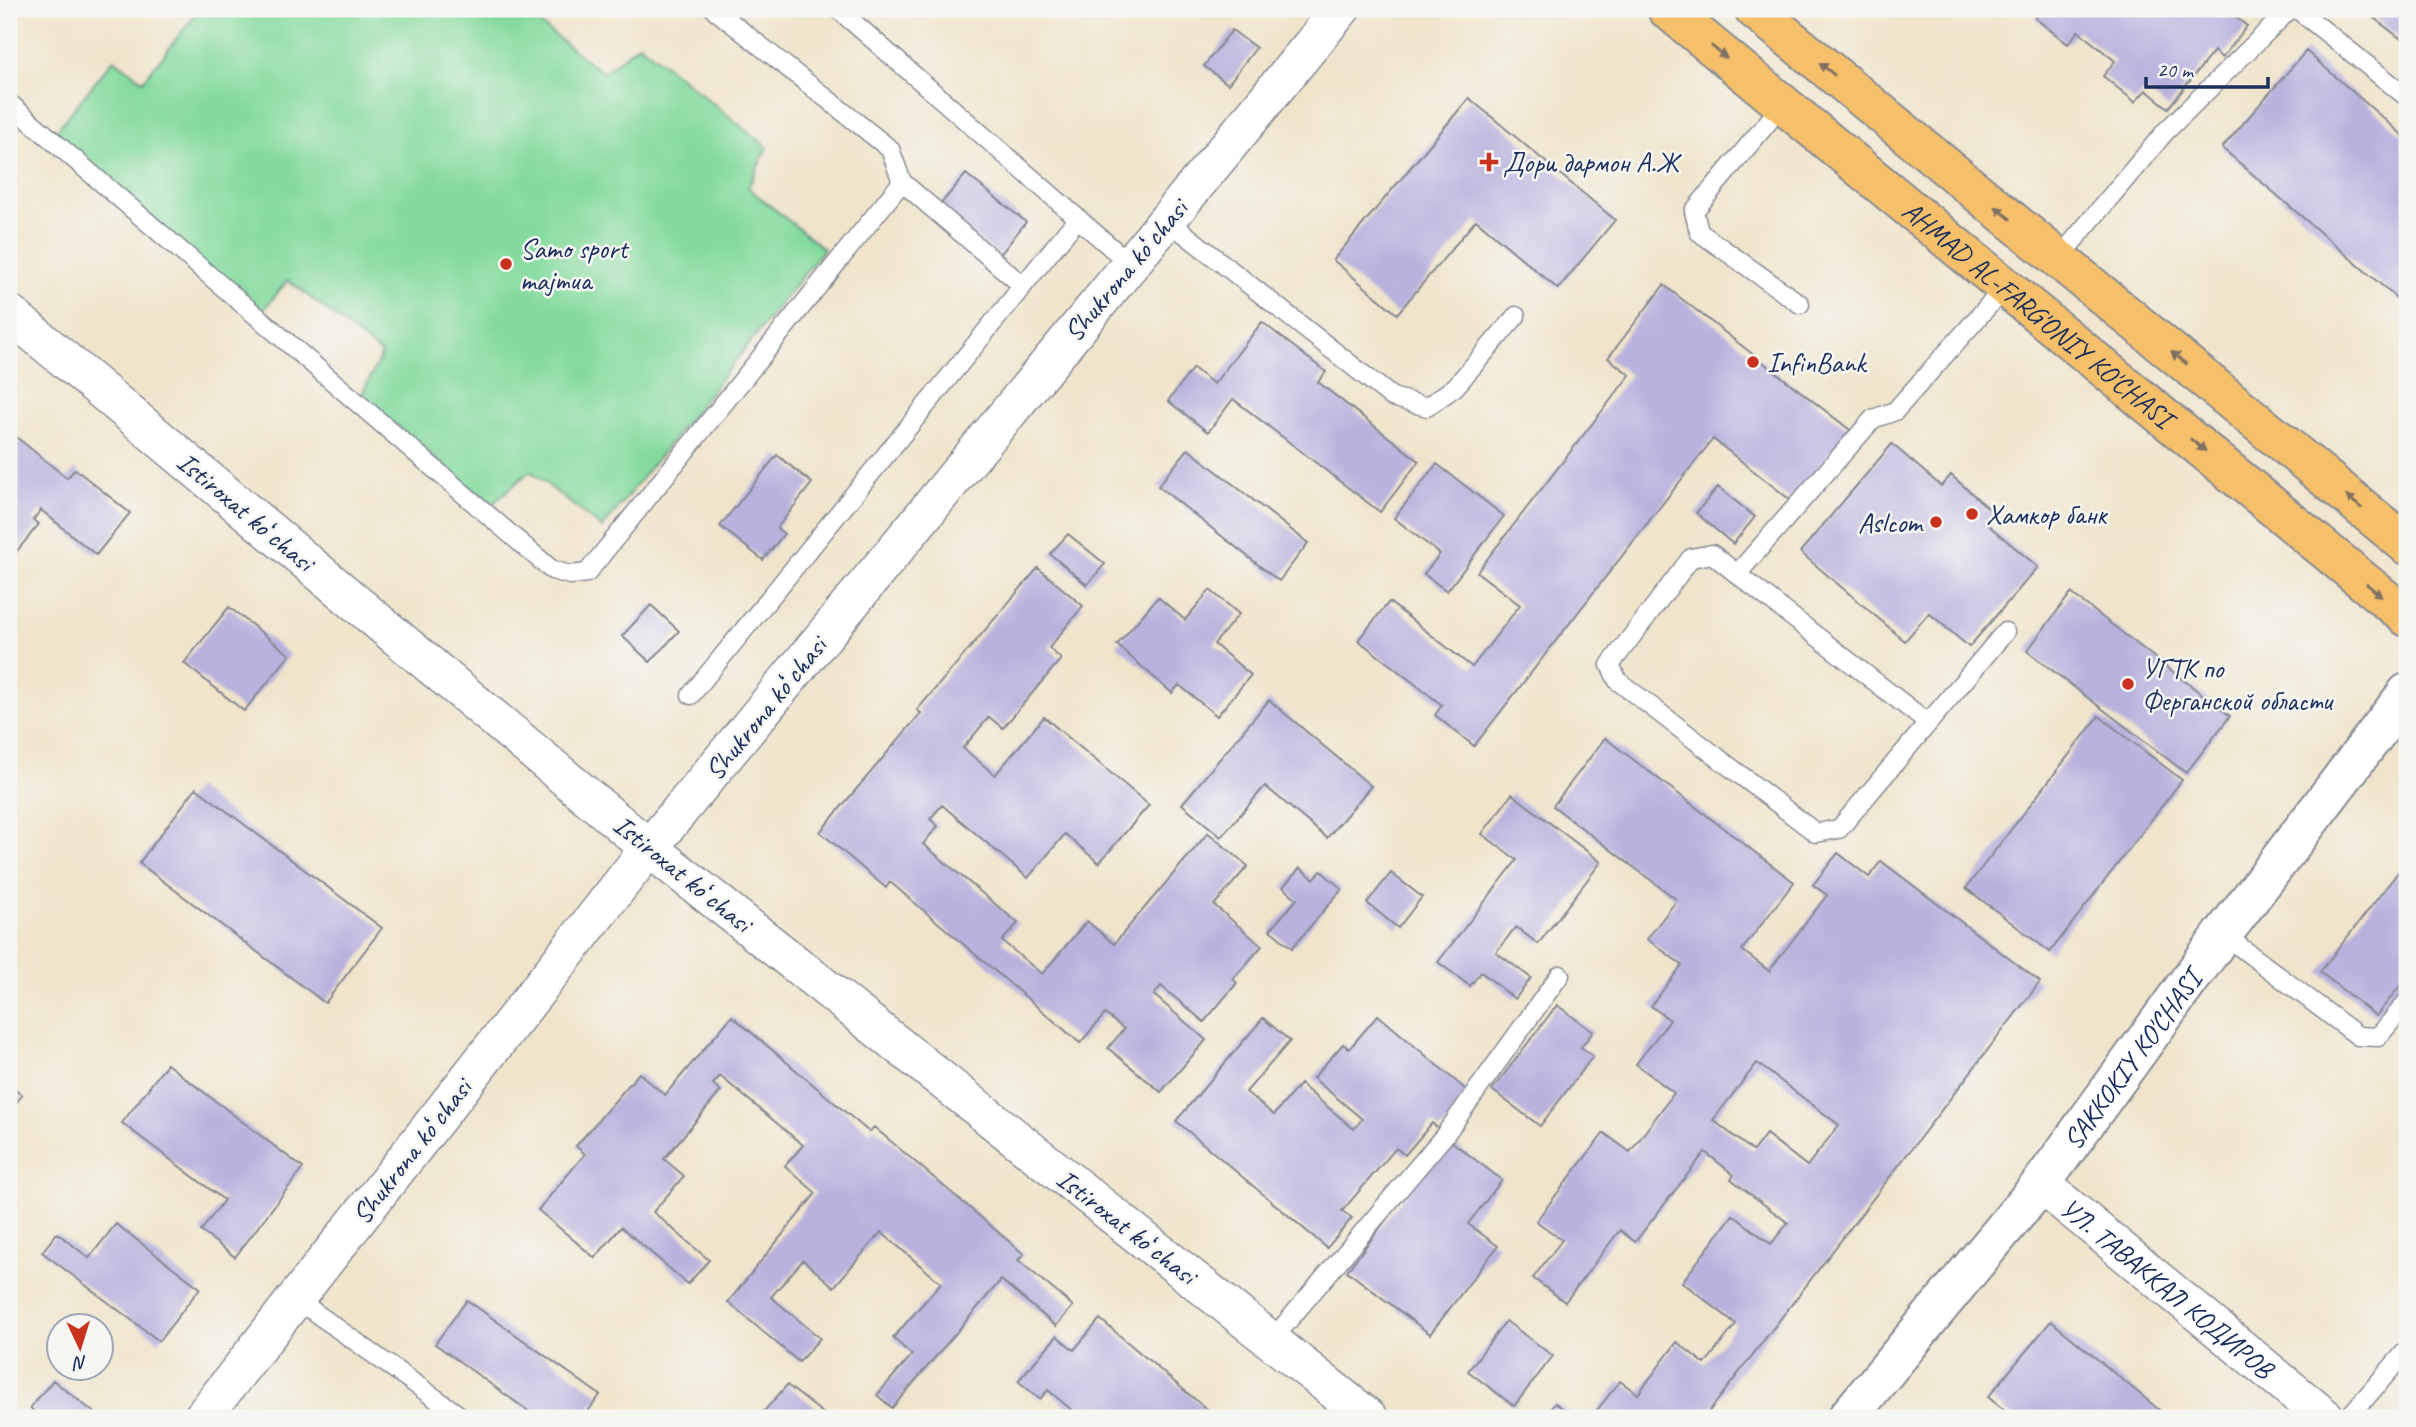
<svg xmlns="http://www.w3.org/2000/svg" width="2416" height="1427" font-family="Caveat,sans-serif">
  <rect width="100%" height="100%" fill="#f6f6f2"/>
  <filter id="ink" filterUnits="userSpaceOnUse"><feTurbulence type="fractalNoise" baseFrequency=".0143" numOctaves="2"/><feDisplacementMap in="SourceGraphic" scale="14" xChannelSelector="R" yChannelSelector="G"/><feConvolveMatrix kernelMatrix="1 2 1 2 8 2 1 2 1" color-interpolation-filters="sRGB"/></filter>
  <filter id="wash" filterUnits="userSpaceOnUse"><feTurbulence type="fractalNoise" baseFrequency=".00686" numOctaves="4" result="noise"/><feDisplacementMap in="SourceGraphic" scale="28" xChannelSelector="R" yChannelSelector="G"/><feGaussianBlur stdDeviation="1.57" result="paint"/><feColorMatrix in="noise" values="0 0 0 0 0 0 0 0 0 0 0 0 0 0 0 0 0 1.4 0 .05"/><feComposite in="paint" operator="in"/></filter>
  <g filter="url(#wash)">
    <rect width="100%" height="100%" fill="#f0e4cb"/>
    <path fill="#85db9f" stroke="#50857e" stroke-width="2" d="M200 9H521L603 73 639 44 767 147 748 188 824 249 602 528 530 471 491 505 361 396 382 354 288 280 261 313 46 143 114 59 143 81Z"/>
    <g id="blocks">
      <path fill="#b9b2de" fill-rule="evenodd" d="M2043 9H2225L2247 26 2222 58 2214 51 2168 108 2146 90 2135 102 2103 76 2115 61 2078 31 2068 44 2035 18Z
        M2362 9H2407V29L2400 38Z
        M1232 30 1256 48 1228 84 1204 66Z
        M2306 51 2407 139V307L2222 148Z
        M1469 98 1615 220 1558 289 1476 220 1397 314 1333 260Z
        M966 174 1026 222 999 256 938 207Z
        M1664 285 1850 430 1793 502 1713 439 1474 746 1435 715 1442 705 1358 640 1389 602 1472 667 1520 605 1477 572 1630 375 1608 358Z
        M1262 322 1326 372 1318 382 1419 461 1380 512 1233 399 1208 432 1168 401 1193 368 1214 384Z
        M9 431 67 478 75 469 130 513 96 555 41 510 33 520 39 524 9 561Z
        M1892 444 1941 486 1951 475 1995 514 1987 524 2038 567 1969 647 1929 613 1905 641 1800 552Z
        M1188 449 1308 543 1279 581 1158 486Z
        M777 455 812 483 777 528 784 534 763 560 720 526Z
        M1437 464 1504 516 1447 591 1424 574 1440 554 1394 518Z
        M1718 487 1755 517 1733 544 1696 513Z
        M1068 534 1105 564 1087 585 1050 554Z
        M1038 568 1083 606 1049 648 1061 659 1003 728 989 717 963 748 995 775 1044 717 1149 805 1099 863 1065 834 1028 878 942 805 930 819 938 826 923 844 1018 923 1002 941 1042 974 1087 921 1114 944 1208 833 1248 866 1214 905 1262 946 1233 979 1237 983 1204 1022 1161 986 1154 995 1206 1040 1161 1092 1108 1048 1124 1029 1105 1014 1080 1043 890 882 886 888 820 832 921 713 917 710Z
        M1210 590 1239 614 1214 644 1251 675 1217 716 1179 685 1172 693 1117 645 1158 597 1185 620Z
        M2071 593 2230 716 2186 773 2027 651Z
        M651 605 679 631 650 662 622 636Z
        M229 607 290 655 244 711 184 663Z
        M1269 700 1371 786 1327 838 1265 786 1221 837 1182 804Z
        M2099 716 2182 780 2050 952 1966 888Z
        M1605 738 1794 882 1742 950 1769 971 1827 895 1813 885 1838 853 1869 877 1881 861 2040 982 1704 1418H1591L1620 1381 1638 1394 1677 1342 1705 1364 1736 1324 1682 1282 1733 1215 1771 1244 1788 1223 1731 1179 1734 1175 1705 1152 1635 1242 1620 1230 1565 1302 1533 1278 1562 1240 1536 1221 1604 1133 1630 1152 1674 1093 1636 1064 1670 1020 1651 1006 1682 965 1647 939 1677 900 1553 806ZM1757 1063 1839 1125 1807 1166 1766 1134 1753 1151 1713 1120Z
        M196 788 382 928 325 1003 139 863Z
        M1512 794 1601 862 1538 944 1516 927 1496 952 1531 978 1515 999 1481 972 1470 986 1438 962 1517 860 1482 834Z
        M2407 861V977L2376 1016 2320 972Z
        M1300 868 1314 879 1321 871 1342 889 1292 948 1270 930 1297 899 1283 887Z
        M1391 873 1422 897 1398 928 1367 903Z
        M1557 1005 1593 1032 1581 1047 1593 1056 1540 1126 1492 1090Z
        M1378 1015 1471 1094 1440 1130 1432 1123 1405 1155 1396 1148 1342 1211 1352 1218 1327 1248 1176 1121 1263 1018 1290 1041 1246 1092 1274 1115 1300 1084 1354 1129 1362 1119 1313 1078 1343 1044 1349 1049Z
        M732 1016 869 1132 874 1127 1024 1254 1018 1260 1073 1306 1056 1326 1001 1280 892 1408 877 1395 912 1355 893 1338 941 1283 881 1232 834 1287 803 1260 771 1297 820 1338 799 1362 728 1302 816 1193 785 1166 803 1145 720 1076 713 1084 721 1091 664 1159 684 1176 653 1212 709 1260 688 1284 621 1227 595 1258 538 1210 585 1154 576 1146 639 1073 665 1095Z
        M167 1064 303 1168 235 1257 201 1231 224 1200 122 1123Z
        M9 1085 22 1095 9 1113Z
        M1448 1139 1502 1180 1468 1224 1498 1246 1430 1334 1347 1271Z
        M116 1224 200 1288 159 1341 42 1252 57 1233 89 1258Z
        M467 1300 600 1395 583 1418H538L435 1344Z
        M1100 1319 1217 1418H1081L1048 1390 1040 1399 1018 1381 1057 1336 1074 1350Z
        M1506 1321 1553 1356 1514 1406 1468 1371Z
        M2051 1321 2169 1418H2014L1988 1397Z
        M53 1380 101 1418H43L30 1408Z
        M787 1385 829 1418H758Z
        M1555 1403 1576 1418H1544Z"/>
    </g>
  </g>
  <g filter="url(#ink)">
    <use href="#blocks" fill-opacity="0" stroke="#868a94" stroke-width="2"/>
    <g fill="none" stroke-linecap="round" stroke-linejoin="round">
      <defs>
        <path id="service" d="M714 9 890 149 902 182 1023 286
          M838 9 1130 264
          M2297 9 2407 97
          M9 103 552 570 570 575 587 573 902 182
          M1783 104 1694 211 1699 232 1800 304
          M1167 220 1392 397 1427 407 1455 387 1516 316
          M2058 259 2165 132 2290 9
          M1737 574 1928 723
          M2005 632 1839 829 1816 833 1618 681 1610 665 1691 558 1712 554 1737 574 1873 419 1895 411 2005 287
          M691 695 1078 218
          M2223 934 2358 1036 2378 1037 2407 1002
          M296 1299 463 1418
          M1272 1340 1444 1136 1560 975
          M2348 1418 2407 1350"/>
        <g id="minor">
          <path d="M9 313 649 848 1369 1418"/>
          <path id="s1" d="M2041 1184 2326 1418"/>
          <path d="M202 1418 649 848 1341 9"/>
        </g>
        <g id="tertiary">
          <path id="s2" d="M1847 1418 2041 1184 2223 934 2407 693"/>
        </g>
        <g id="primary">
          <path id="s3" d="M1667 9 2407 617"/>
          <path d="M1754 9 2407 545"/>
        </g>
      </defs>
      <use href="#service" stroke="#868a94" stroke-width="21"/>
      <use href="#minor" stroke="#868a94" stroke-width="40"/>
      <use href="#tertiary" stroke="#868a94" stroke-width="42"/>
      <use href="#primary" stroke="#868a94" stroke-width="42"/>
      <use href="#service" stroke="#fff" stroke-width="18"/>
      <use href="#minor" stroke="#fff" stroke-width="37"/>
      <use href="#tertiary" stroke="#fff" stroke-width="38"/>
      <use href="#primary" stroke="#f6c06b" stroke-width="38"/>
    </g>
    <defs><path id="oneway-solid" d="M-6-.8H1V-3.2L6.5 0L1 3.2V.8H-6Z" transform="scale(1.75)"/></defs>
    <g fill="#7e7064">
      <use href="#oneway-solid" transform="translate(1719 52) rotate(39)"/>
      <use href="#oneway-solid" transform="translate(1827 69) rotate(-141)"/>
      <use href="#oneway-solid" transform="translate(2003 213) rotate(-141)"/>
      <use href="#oneway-solid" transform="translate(2179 358) rotate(-141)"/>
      <use href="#oneway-solid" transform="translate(2198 445) rotate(39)"/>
      <use href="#oneway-solid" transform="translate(2354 502) rotate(-141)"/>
      <use href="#oneway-solid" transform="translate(2374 590) rotate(39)"/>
    </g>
  </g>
  <g fill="#c8321e" stroke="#f6f6f2" stroke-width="2.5">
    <path d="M1485.5 151.5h7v7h7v7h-7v7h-7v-7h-7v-7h7z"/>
    <circle cx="506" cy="264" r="7"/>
    <circle cx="1753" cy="362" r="7"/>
    <circle cx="1972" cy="514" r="7"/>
    <circle cx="1936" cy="522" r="7"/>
    <circle cx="2128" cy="684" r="7"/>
  </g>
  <g text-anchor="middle" stroke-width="5" stroke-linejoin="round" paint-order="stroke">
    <g font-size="28" fill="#1b2f5e" stroke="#f6f6f2" text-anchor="start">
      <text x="1503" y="172">Дори дармон А.Ж</text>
      <text x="520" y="258">Samo sport<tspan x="520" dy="32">majmua</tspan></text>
      <text x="1767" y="372">InfinBank</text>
      <text x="1986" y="524">Хамкор банк</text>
      <text x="1922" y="532" text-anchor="end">Aslcom</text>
      <text x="2142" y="678">УГТК по<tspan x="2142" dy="32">Ферганской области</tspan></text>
    </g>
    <g font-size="28" fill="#1b2f5e" stroke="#f6f6f2">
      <text transform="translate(1125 270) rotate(-50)" y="10">Shukrona koʻchasi</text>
      <text dy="10" stroke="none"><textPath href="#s3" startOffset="480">AHMAD AL-FARG'ONIY KO'CHASI</textPath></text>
      <text transform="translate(246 511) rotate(40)" y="10">Istiroxat koʻchasi</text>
      <text transform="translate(765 708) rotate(-51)" y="10">Shukrona koʻchasi</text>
      <text transform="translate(683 873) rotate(39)" y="10">Istiroxat koʻchasi</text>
      <text dy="10" stroke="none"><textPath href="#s2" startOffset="458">SAKKOKIY KO'CHASI</textPath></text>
      <text transform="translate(411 1151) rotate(-52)" y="10">Shukrona koʻchasi</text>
      <text transform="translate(1127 1226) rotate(38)" y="10">Istiroxat koʻchasi</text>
      <text dy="10" stroke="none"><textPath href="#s1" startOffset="163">УЛ. ТАВАККАЛ КОДИРОВ</textPath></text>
    </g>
  </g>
  <rect width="2416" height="1427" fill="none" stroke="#f6f6f2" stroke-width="35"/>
  <g transform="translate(80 1347) rotate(176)"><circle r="33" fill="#f6f6f2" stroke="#9ea6b7" stroke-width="2"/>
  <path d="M0-5L12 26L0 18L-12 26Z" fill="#c8321e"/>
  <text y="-10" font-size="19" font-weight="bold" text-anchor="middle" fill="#1b2f5e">N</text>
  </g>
  <path d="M2146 77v10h122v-10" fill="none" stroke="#1b2f5e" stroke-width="3.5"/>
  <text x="2157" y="77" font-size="21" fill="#1b2f5e" stroke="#f6f6f2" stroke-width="5" paint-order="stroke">20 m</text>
</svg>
